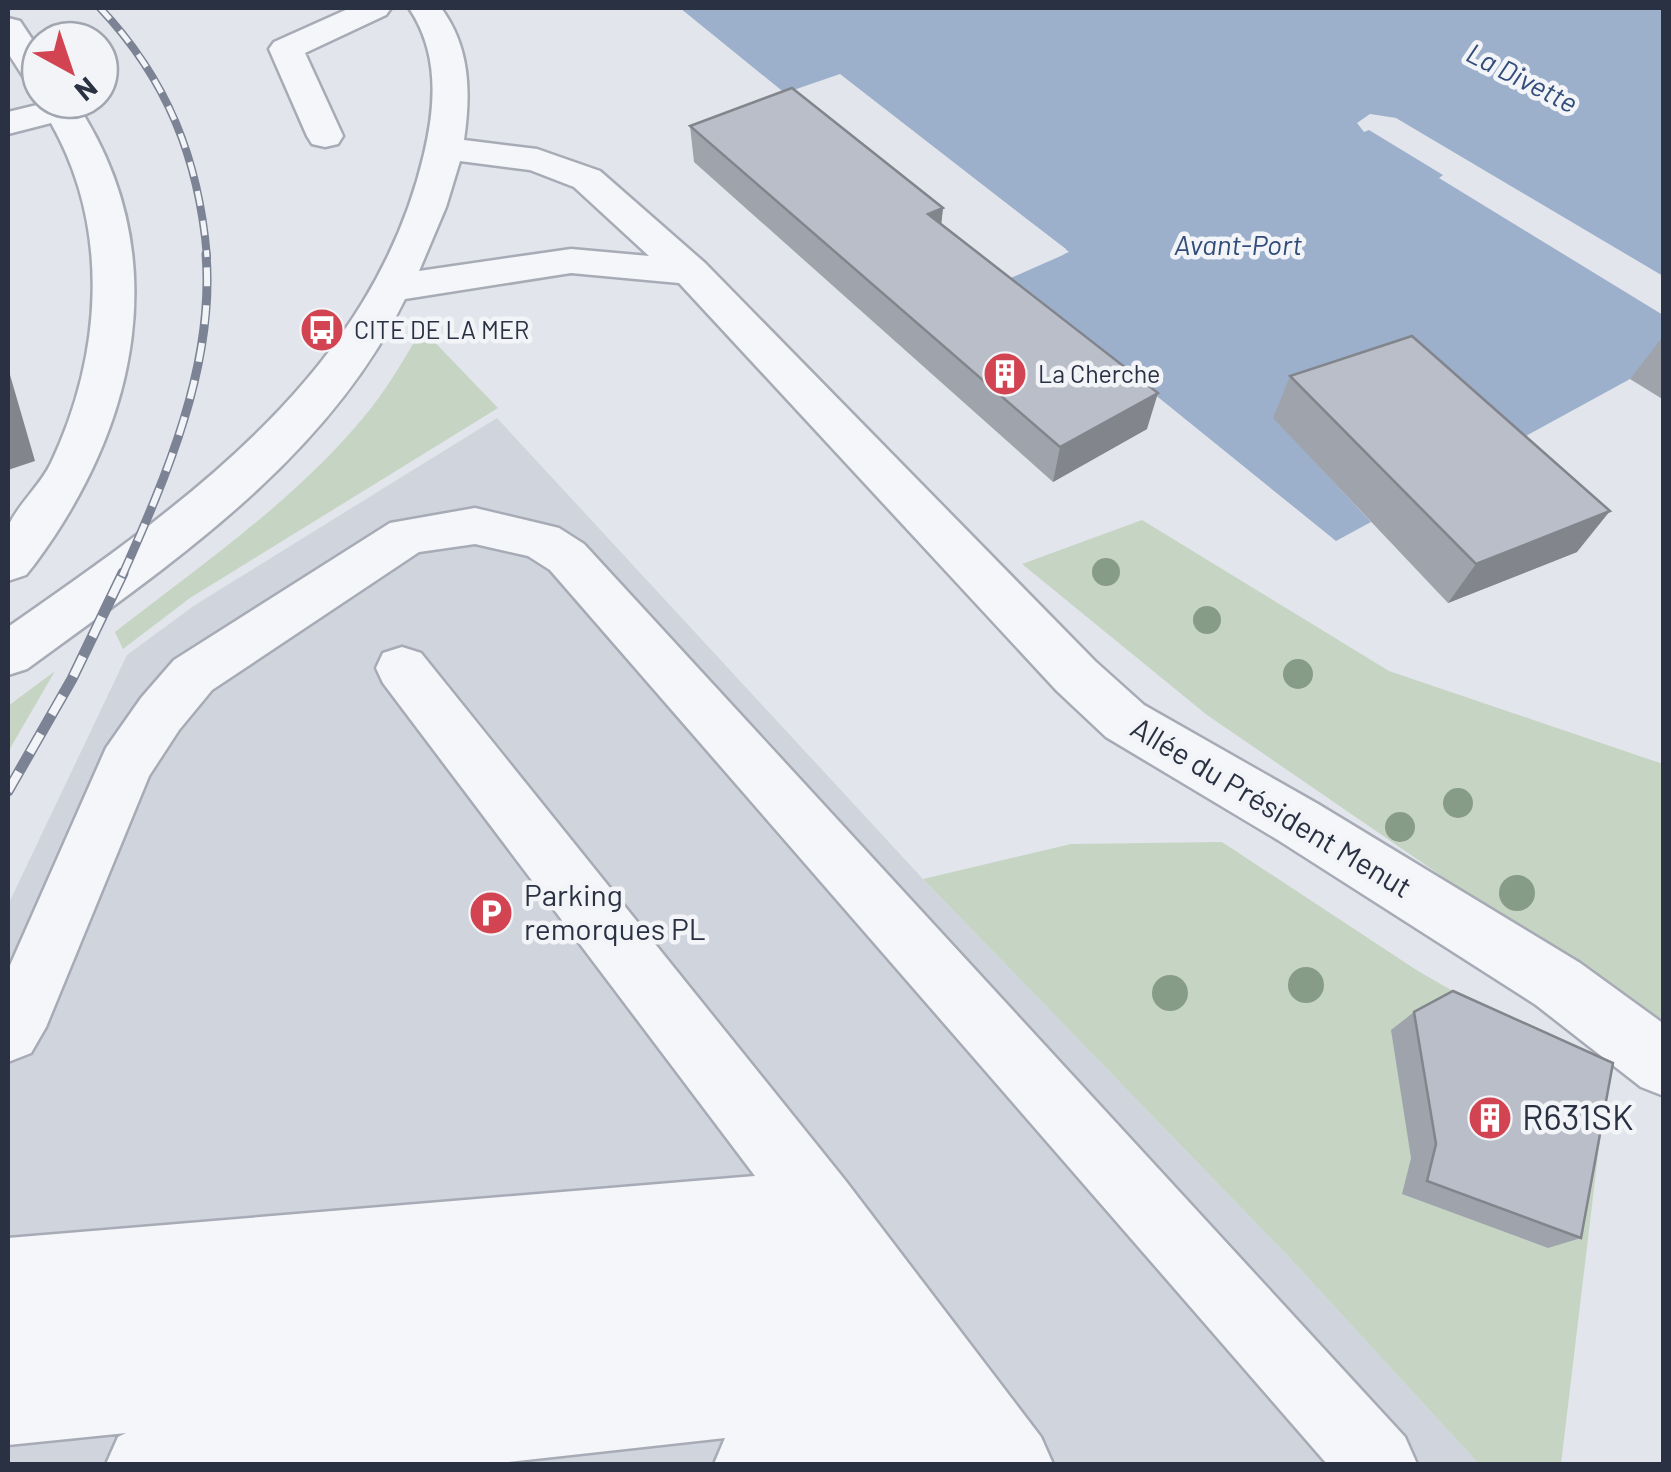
<svg xmlns="http://www.w3.org/2000/svg" width="1671" height="1472" font-family="Barlow,sans-serif">
  <rect width="100%" height="100%" fill="#e2e5eb"/>
  <path fill="#d0d4dd" d="M497 418 923 879 1289 1257 1479 1464H8V905L127 655 195 605Z"/>
  <path fill="#c6d5c3" d="M422 329 498 408 190 598 123 649 115 632C200 566 294 501 363 418 386 391 404 359 422 329Z
    M1142 520 1389 671 1663 764V1028L1207 715 1022 564Z
    M55 671 8 752V706Z
    M1222 842 1418 971 1607 1080 1561 1464H1479L1289 1257 923 879 1071 844Z"/>
  <path fill="#9cb0cc" d="M680 8H1663V276L1396 118 1370 114 1357 123 1364 132 1369 130 1443 175 1439 178 1663 315V361L1480 461 1274 418 1371 522 1336 541 1080 334 1004 281 1063 255 1066 249 838 76 786 94Z"/>
  <path fill="#e2e5eb" d="M840 74 1069 252 1001 281V277L1058 248 837 82 788 99 779 95Z"/>
  <g fill="none" stroke-linecap="round" stroke-linejoin="round">
    <defs>
      <path id="minor" d="M350 8H391L386 15 305 53 343 136 338 144 325 147 312 144 307 136 269 49 274 42Z
        M409 8H441C470 47 471 92 464 140L537 149 600 171 705 263 1095 661 1144 705 1318 804 1580 963 1664 1024V1096L1641 1087 1536 1005 1278 840 1106 737 1057 691 679 283 571 273 405 299C325 462 169 565 27 669L8 675V627C183 505 372 375 424 154 436 104 439 52 409 8ZM460 161 530 170 574 187 649 256 571 249 419 271 446 207Z
        M8 18 20 21 40 51V87L28 84 8 53Z
        M40 98 74 100C177 252 138 426 34 565L26 575 8 581C7 567 3 541 8 527 17 505 40 486 51 463 102 355 111 229 51 123L8 134V112L41 104Z
        M475 508 559 528 584 544 1405 1437 1417 1464H1327L550 570 528 556 475 544 419 552 212 690 179 730 149 776 46 1027 31 1053 8 1062V970L106 748 141 698 174 660 390 523Z
        M402 647 421 653 845 1180 1041 1437 1053 1464H714L725 1438 490 1464H106L118 1437 126 1433 8 1445V1238L755 1176 383 683 376 668 383 653Z"/>
    </defs>
    <use href="#minor" stroke="#a7abb5" stroke-width="5"/>
    <use href="#minor" fill="#f5f6f9" fill-rule="evenodd"/>
    <defs>
      <path id="rail-far2" d="M100 8C167 79 199 159 207 257"/>
      <path id="rail-far1" d="M122 576C166 477 215 365 206 254"/>
      <path id="rail" d="M8 791 72 679 123 573"/>
    </defs>
    <use href="#rail-far2" stroke="#7b8395" stroke-width="8"/>
    <use href="#rail-far1" stroke="#7b8395" stroke-width="9"/>
    <use href="#rail" stroke="#7b8395" stroke-width="11"/>
    <use href="#rail-far2" stroke="#f2f4f8" stroke-width="5" stroke-dasharray="15" stroke-linecap="butt"/>
    <use href="#rail-far1" stroke="#f2f4f8" stroke-width="6" stroke-dasharray="19" stroke-linecap="butt"/>
    <use href="#rail" stroke="#f2f4f8" stroke-width="8" stroke-dasharray="22" stroke-linecap="butt"/>
  </g>
  <g fill="#879c87">
    <circle cx="1106" cy="572" r="14"/>
    <circle cx="1207" cy="620" r="14"/>
    <circle cx="1298" cy="674" r="15"/>
    <circle cx="1458" cy="803" r="15"/>
    <circle cx="1400" cy="827" r="15"/>
    <circle cx="1517" cy="893" r="18"/>
    <circle cx="1306" cy="985" r="18"/>
    <circle cx="1170" cy="993" r="18"/>
  </g>
  <path fill="#9fa3ac" d="M690 126 943 208 941 224 1147 429 1053 482 694 162Z
    M1664 335V400L1630 379Z
    M1290 376 1577 552 1448 603 1273 418Z
    M1414 1012 1581 1238 1548 1248 1402 1194 1411 1158 1391 1030Z"/>
  <path fill="#82858c" d="M943 208 939 244 928 214Z
    M8 368 35 461 8 470Z
    M1158 393 1147 429 1053 482 1060 447Z
    M1610 511 1577 552 1448 603 1476 564Z"/>
  <path fill="#b9bec8" stroke="#82858c" stroke-width="2.5" d="M792 88 943 208 928 214 1158 393 1060 447 690 126Z
    M1412 336 1610 511 1476 564 1290 376Z
    M1453 991 1613 1063 1581 1238 1427 1181 1436 1144 1414 1012Z"/>
  <defs>
    <symbol id="bus-disc" viewBox="-11 -11 22 22"><circle r="9.5" fill="#d24451" stroke="#f2f4f8"/><path d="M-5-6H5V4H4V6H2V4H-2V6H-4V4H-5ZM-3.5-4V0h7V-4ZM-3.5 1.2v1.5H-2V1.2ZM2 1.2v1.5H3.5V1.2Z" fill="#fff"/></symbol>
    <symbol id="building-disc" viewBox="-11 -11 22 22"><circle r="9.5" fill="#d24451" stroke="#f2f4f8"/><path d="M-4-6H4V6H1V3H-1V6H-4ZM-2.5-4.3h1.7v1.8h-1.7ZM.8-4.3h1.7v1.8H.8ZM-2.5-1h1.7V.8h-1.7ZM.8-1h1.7V.8H.8Z" fill="#fff"/></symbol>
    <symbol id="parking-disc" viewBox="-11 -11 22 22"><circle r="9.5" fill="#d24451" stroke="#f2f4f8"/><path d="M-3.5-5.5H1a3.5 3.5 0 0 1 0 7H-1V5.5H-3.5ZM-1-3.4V-.6H.8a1.4 1.4 0 0 0 0-2.8Z" fill="#fff"/></symbol>
  </defs>
  <g fill-rule="evenodd">
    <use href="#bus-disc" x="297" y="305" width="50" height="50"/>
    <use href="#building-disc" x="980" y="349" width="50" height="50"/>
    <use href="#parking-disc" x="466" y="888" width="50" height="50"/>
    <use href="#building-disc" x="1465" y="1093" width="50" height="50"/>
  </g>
  <g text-anchor="middle" stroke-width="9" stroke-linejoin="round" paint-order="stroke">
    <g font-size="25" fill="#293143" stroke="#f2f4f8" text-anchor="start">
      <text x="354" y="339">CITE DE LA MER</text>
      <text x="1038" y="383">La Cherche</text>
    </g>
    <g font-size="28" font-style="italic" fill="#324d79" stroke="#f2f4f8">
      <text transform="translate(1522 78) rotate(27)" y="10">La Divette</text>
      <text x="1238" y="255">Avant-Port</text>
    </g>
    <g font-size="30" fill="#293143" stroke="#f2f4f8">
      <text transform="translate(1271 808) rotate(31)" y="10">Allée du Président Menut</text>
    </g>
    <g font-size="30" fill="#293143" stroke="#f2f4f8" text-anchor="start">
      <text x="524" y="906">Parking<tspan x="524" dy="34">remorques PL</tspan></text>
    </g>
    <g font-size="35" fill="#293143" stroke="#f2f4f8" text-anchor="start">
      <text x="1522" y="1130">R631SK</text>
    </g>
  </g>
  <rect width="1671" height="1472" fill="none" stroke="#293143" stroke-width="20"/>
  <g transform="translate(70 70) rotate(140)"><circle r="48" fill="#f2f4f8" stroke="#a2a6b0" stroke-width="2.5"/>
  <path d="M0-8L18 38L0 25L-18 38Z" fill="#d24451"/>
  <text y="-15" font-size="28" font-weight="bold" text-anchor="middle" fill="#293143">N</text>
  </g>
</svg>
